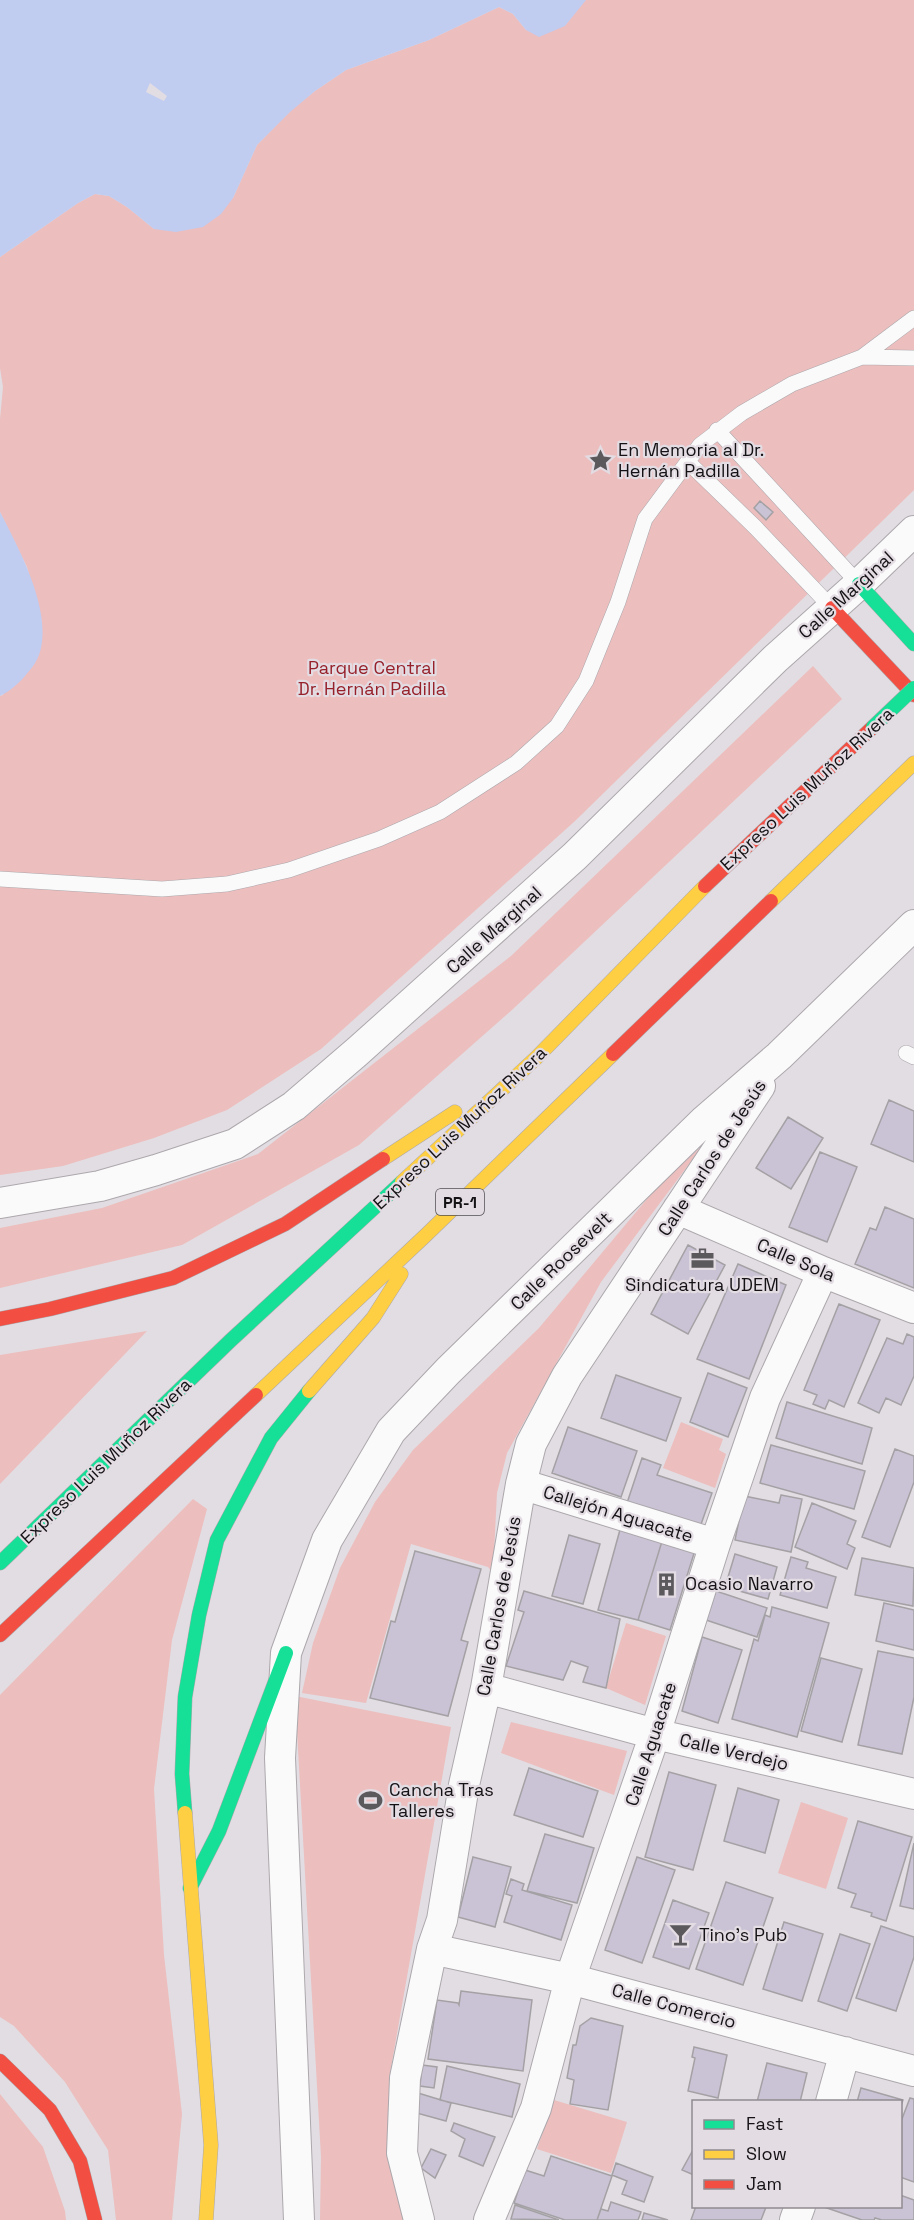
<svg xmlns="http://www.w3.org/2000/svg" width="914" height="2220" font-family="'Space Grotesk',sans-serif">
  <rect width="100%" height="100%" fill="#e2dde2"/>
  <path fill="#ecbebe" d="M586 0H914V490L575 821 321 1049 227 1110 154 1138 63 1166 0 1175V696L3 695 42 623 27 567 0 512V419L3 387 0 368V257L78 203 95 194 109 196 127 207 154 229 233 198 257 145 290 111 315 91 346 70 429 40 499 7 513 14 526 30Z
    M813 666 842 699 513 1009 359 1145 182 1245 0 1288V1228L102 1208 258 1154 511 956Z
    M704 1144 601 1282 507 1453 497 1493 493 1573 488 1567 411 1544 366 1703 302 1693 313 1643 340 1568 375 1502 413 1450 539 1328 657 1187Z
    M147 1331 0 1484V1355Z
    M681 1422 723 1439 719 1450 726 1454 715 1488 663 1468Z
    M193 1499 207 1509 172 1640 154 1789 164 1955 182 2114 172 2220H116L108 2150 65 2082 14 2026 0 2017V1695Z
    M626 1623 666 1636 645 1705 606 1688Z
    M295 1696 451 1727 389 2079 391 2123 409 2220H320L321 2157Z
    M511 1722 627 1751 614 1795 501 1753Z
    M801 1802 848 1818 826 1889 778 1873Z
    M0 2094 43 2147 65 2211 66 2220H0Z
    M554 2100 627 2122 611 2173 537 2149Z"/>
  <path fill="#c1ccf1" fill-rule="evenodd" d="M0 0H586L565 26 539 37 526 30 513 14 499 7 429 40 346 70 315 91 290 112 257 145 233 198 221 214 203 227 176 232 154 229 127 207 109 196 95 194 78 203 0 257ZM150 83 167 96 164 101 146 92Z
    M0 512C19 549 52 609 40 652 37 662 31 669 25 676 18 684 9 692 0 696Z"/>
  <path fill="#cac3d5" stroke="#a4a1a5" stroke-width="1.5" d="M760 501 773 512 766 520 754 508Z
    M889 1100 914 1111V1162L871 1144Z
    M788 1117 823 1138 791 1189 756 1168Z
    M820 1152 857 1167 827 1242 789 1227Z
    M885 1207 914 1219V1288L855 1264 870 1228 876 1230Z
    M688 1245 725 1265 688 1334 651 1314Z
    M738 1264 786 1285 749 1379 697 1359Z
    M839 1304 880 1320 844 1407 829 1400 825 1409 813 1404 817 1395 804 1390Z
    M907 1334 914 1337V1376L901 1405 886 1398 879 1413 858 1403 887 1338 903 1344Z
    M708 1373 747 1388 728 1437 690 1422Z
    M616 1375 681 1398 666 1441 601 1418Z
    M787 1402 872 1428 862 1464 776 1438Z
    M568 1427 637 1451 621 1497 552 1473Z
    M771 1445 865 1471 854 1509 760 1483Z
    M895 1449 914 1456V1482L890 1547 862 1537Z
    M642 1458 661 1465 657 1475 712 1493 699 1530 626 1506Z
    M781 1495 802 1499 791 1552 735 1540 744 1496 779 1503Z
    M812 1503 856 1521 847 1544 855 1548 847 1569 795 1547Z
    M621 1526 663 1538 638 1620 598 1610Z
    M569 1535 600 1544 583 1604 552 1596Z
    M663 1538 696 1547 670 1630 638 1620Z
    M415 1551 481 1569 461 1640 468 1642 448 1716 370 1698 391 1621 395 1622Z
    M735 1554 777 1567 768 1599 725 1587Z
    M791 1557 808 1562 806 1568 836 1577 827 1608 780 1595Z
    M862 1558 914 1568 913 1606 855 1595Z
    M524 1591 620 1619 606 1688 583 1682 588 1667 571 1661 563 1680 506 1666 524 1612 518 1610Z
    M716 1591 767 1608 757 1637 706 1620Z
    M884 1603 914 1610V1650L876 1641Z
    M772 1607 829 1623 797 1737 732 1719 754 1639 758 1641 765 1615 770 1617Z
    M702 1637 742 1650 718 1723 682 1711Z
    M878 1651 914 1658V1697L902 1754 858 1745Z
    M821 1658 862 1669 842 1742 801 1731Z
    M529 1768 598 1791 583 1837 514 1815Z
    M669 1772 716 1785 693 1870 645 1857Z
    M738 1788 779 1800 765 1853 724 1841Z
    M858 1821 912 1837 886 1921 871 1916 872 1913 851 1907 856 1894 838 1888Z
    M545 1834 594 1848 577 1903 527 1891Z
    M914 1843V1909L900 1906Z
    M473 1857 511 1867 495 1927 458 1917Z
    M637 1857 675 1870 642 1963 605 1950Z
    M511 1879 524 1884 522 1890 572 1905 561 1940 504 1922 512 1896 506 1894Z
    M726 1882 773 1898 743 1985 696 1969Z
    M673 1900 709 1913 689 1969 653 1957Z
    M784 1922 823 1934 802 2001 763 1989Z
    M881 1926 914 1937V1957L896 2011 856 1998Z
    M840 1934 870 1944 847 2011 818 2001Z
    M461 1991 532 2000 523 2071 428 2059 437 2000 458 2003 459 2005Z
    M591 2018 623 2026 608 2110 570 2104 574 2080 567 2078 573 2045H576L580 2026Z
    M694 2047 727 2055 718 2098 688 2091 695 2058 692 2057Z
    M767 2063 807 2073 800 2102H757Z
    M422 2065 437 2067 434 2088 420 2086Z
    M447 2066 520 2084 512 2117 440 2100Z
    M861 2088 903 2100 900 2108V2102H857Z
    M418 2093 451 2103 446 2121 413 2112Z
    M910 2098 914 2099V2182L900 2177V2124Z
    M454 2123 495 2137 483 2166 459 2156 465 2139 451 2131Z
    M694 2148V2175L682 2170Z
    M431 2149 446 2155 435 2178 421 2168Z
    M551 2156 612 2176 597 2220H565L514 2203 525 2170 544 2176Z
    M616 2163 653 2177 644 2202 622 2194 627 2181 612 2175Z
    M900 2195 914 2200V2220H882L875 2218 874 2220H862L824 2207 900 2206Z
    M611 2202 641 2212 638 2220H597L601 2209 608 2211Z
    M515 2205 559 2220 511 2219Z
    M696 2206H764L766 2207 761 2220H691Z
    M644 2213 668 2220H642Z"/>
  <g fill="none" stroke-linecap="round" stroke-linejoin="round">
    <defs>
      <path id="lane" d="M862 357 914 358
        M717 430 859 584
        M688 462 755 527 832 608
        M0 879 162 889 227 884 289 870 379 839 440 812 516 763 557 726 586 681 618 602 645 519 700 445 742 413 792 384 862 357 914 318
        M906 1053 914 1057"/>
      <path id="street" d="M0 1203 100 1186 156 1170 235 1144 294 1106 358 1051 575 856 775 659 859 584 914 531
        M678 1209 823 1272 914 1308
        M521 1484 715 1544
        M486 1688 655 1734 914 1794
        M432 1949 570 1979 914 2071
        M831 2102 845 2052
        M299 2220 280 1758 286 1653 327 1540 391 1431 448 1371 705 1120 779 1056 914 925
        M419 2220 402 2153 405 2078 432 1949 442 1920 464 1785 486 1688 521 1484 531 1444 567 1376 760 1086
        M489 2220 536 2108 570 1979 655 1734 715 1544 765 1398 823 1272
        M795 2220 800 2206"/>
      <path id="fast" d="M859 584 914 644
        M0 1563 230 1341 402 1182
        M185 1813 182 1774 185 1697 199 1615 217 1540 271 1438 309 1391
        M190 1888 219 1831 286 1653"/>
      <path id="slow" d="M771 901 914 763
        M383 1159 455 1112
        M402 1182 536 1058 705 886
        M309 1391 373 1318 401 1274
        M256 1395 426 1235 613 1054
        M185 1813 211 2145 206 2220"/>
      <path id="jam" d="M832 608 914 695
        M705 886 873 727
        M613 1054 771 901
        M0 1319 50 1309 173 1278 285 1224 383 1159
        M0 1635 256 1395
        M0 2061 50 2110 80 2161 95 2220"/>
    </defs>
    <use href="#lane" stroke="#aca8ac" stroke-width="16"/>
    <use href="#street" stroke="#aca8ac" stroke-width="32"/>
    <use href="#fast" stroke="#aca8ac" stroke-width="15"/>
    <use href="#slow" stroke="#aca8ac" stroke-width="15"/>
    <use href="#jam" stroke="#aca8ac" stroke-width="15"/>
    <use href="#lane" stroke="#fbfafb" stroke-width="15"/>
    <use href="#street" stroke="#fbfafb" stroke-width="30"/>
    <use href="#fast" stroke="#16e098" stroke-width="14"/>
    <use href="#slow" stroke="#ffcf43" stroke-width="14"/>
    <use href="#jam" stroke="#f24e42" stroke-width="14"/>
    <defs>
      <path id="fast-bridge" d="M873 727 914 688"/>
    </defs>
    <use href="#fast-bridge" stroke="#aca8ac" stroke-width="15" stroke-linecap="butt"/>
    <use href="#fast-bridge" stroke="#16e098" stroke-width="14"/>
  </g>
  <defs>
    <symbol id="sight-bare" viewBox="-9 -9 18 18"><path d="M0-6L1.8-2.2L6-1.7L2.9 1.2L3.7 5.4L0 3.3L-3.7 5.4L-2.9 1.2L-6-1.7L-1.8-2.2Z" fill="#5c595c" stroke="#e3dce3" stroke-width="2.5" paint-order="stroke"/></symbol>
    <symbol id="office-bare" viewBox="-9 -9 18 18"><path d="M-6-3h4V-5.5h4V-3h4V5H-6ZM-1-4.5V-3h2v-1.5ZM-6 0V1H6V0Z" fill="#5c595c" stroke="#e3dce3" stroke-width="2.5" paint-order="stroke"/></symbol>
    <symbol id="building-bare" viewBox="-9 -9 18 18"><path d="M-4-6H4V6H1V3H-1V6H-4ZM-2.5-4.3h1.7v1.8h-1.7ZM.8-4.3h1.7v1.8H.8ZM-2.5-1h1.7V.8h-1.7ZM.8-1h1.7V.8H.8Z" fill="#5c595c" stroke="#e3dce3" stroke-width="2.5" paint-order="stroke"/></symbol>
    <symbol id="stadium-bare" viewBox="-9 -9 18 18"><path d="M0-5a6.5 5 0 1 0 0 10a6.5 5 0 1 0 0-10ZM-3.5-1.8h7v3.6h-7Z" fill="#5c595c" stroke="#e3dce3" stroke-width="2.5" paint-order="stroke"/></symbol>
    <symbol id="bar-bare" viewBox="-9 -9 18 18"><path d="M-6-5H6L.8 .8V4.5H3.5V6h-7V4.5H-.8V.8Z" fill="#5c595c" stroke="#e3dce3" stroke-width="2.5" paint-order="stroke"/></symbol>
  </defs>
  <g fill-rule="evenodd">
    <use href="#sight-bare" x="584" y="444" width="33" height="33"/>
    <use href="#office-bare" x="686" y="1242" width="33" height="33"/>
    <use href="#building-bare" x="650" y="1568" width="33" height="33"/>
    <use href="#stadium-bare" x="354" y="1784" width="33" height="33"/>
    <use href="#bar-bare" x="664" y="1918" width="33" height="33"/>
  </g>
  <g text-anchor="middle" stroke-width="4.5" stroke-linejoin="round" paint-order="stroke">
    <rect fill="#e3dce3" stroke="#524f52" stroke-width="1.5" x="436" y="1189" width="48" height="26" rx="4.5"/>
    <g font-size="16" font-weight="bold" fill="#141214">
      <text x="460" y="1208">PR-1</text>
    </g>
    <g font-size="18" fill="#141214" stroke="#e3dce3" text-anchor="start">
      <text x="618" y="456">En Memoria al Dr.<tspan x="618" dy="21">Hernán Padilla</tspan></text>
      <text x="702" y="1291" text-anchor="middle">Sindicatura UDEM</text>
      <text x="685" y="1590">Ocasio Navarro</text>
      <text x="389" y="1796">Cancha Tras<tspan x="389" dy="21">Talleres</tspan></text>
      <text x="699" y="1941">Tino's Pub</text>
    </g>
    <g font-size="18" fill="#141214" stroke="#e3dce3">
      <text transform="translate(846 595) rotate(-42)" y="6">Calle Marginal</text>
      <text transform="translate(807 789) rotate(-43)" y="6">Expreso Luis Muñoz Rivera</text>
      <text transform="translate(494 930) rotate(-42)" y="6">Calle Marginal</text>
      <text transform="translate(460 1128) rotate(-43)" y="6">Expreso Luis Muñoz Rivera</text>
      <text transform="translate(712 1158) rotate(-57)" y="6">Calle Carlos de Jesús</text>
      <text transform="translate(796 1260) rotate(23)" y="6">Calle Sola</text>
      <text transform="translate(561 1261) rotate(-44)" y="6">Calle Roosevelt</text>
      <text transform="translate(106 1461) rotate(-44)" y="6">Expreso Luis Muñoz Rivera</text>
      <text transform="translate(618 1514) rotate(17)" y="6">Callejón Aguacate</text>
      <text transform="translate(499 1606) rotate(-80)" y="6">Calle Carlos de Jesús</text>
      <text transform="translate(651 1744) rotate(-72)" y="6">Calle Aguacate</text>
      <text transform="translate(734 1752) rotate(13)" y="6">Calle Verdejo</text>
      <text transform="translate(674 2006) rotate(15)" y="6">Calle Comercio</text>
    </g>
    <g font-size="18" fill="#97212b" stroke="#e3dce3">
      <text x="372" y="674">Parque Central<tspan x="372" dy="21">Dr. Hernán Padilla</tspan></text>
    </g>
  </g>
  <rect x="692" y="2100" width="210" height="108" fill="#e3dce3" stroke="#908b90" stroke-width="1.5"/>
  <rect x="704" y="2120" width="30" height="9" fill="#16e098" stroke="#908b90" stroke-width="1.5"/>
  <text x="746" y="2130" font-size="18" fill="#141214">Fast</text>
  <rect x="704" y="2150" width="30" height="9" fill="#ffcf43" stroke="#908b90" stroke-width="1.5"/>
  <text x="746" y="2160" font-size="18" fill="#141214">Slow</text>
  <rect x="704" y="2180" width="30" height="9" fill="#f24e42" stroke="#908b90" stroke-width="1.5"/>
  <text x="746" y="2190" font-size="18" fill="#141214">Jam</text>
</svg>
